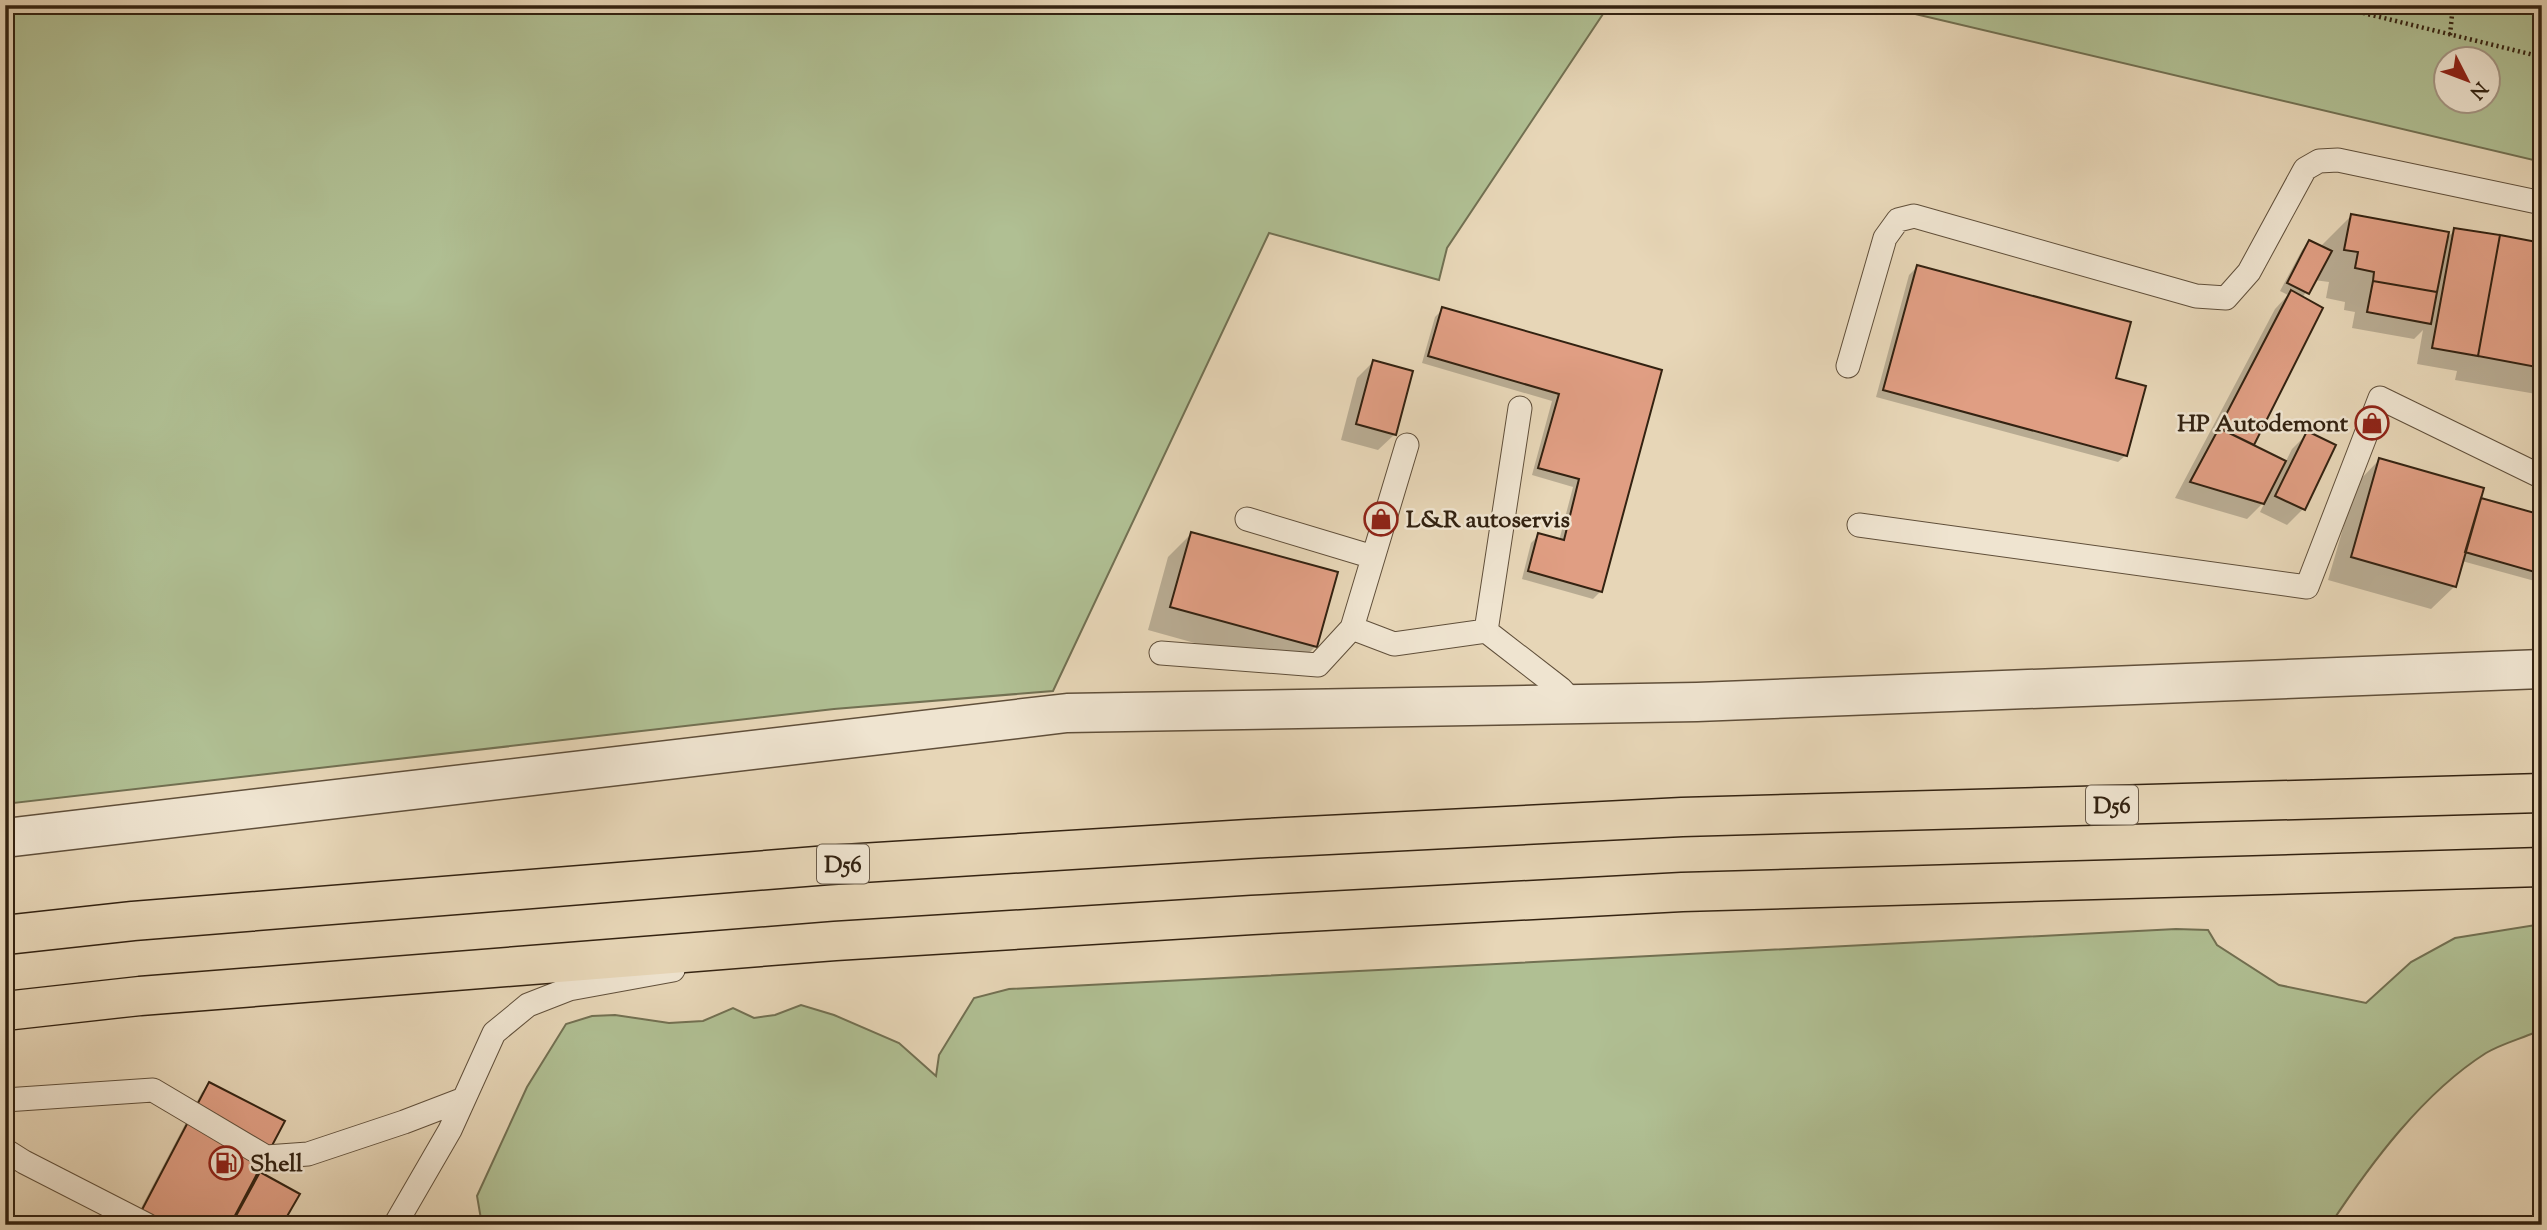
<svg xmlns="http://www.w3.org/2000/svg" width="2547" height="1230" font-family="'Sorts Mill Goudy',serif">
  <rect width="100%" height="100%" fill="#e7d6b7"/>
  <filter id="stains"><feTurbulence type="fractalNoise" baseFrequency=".00286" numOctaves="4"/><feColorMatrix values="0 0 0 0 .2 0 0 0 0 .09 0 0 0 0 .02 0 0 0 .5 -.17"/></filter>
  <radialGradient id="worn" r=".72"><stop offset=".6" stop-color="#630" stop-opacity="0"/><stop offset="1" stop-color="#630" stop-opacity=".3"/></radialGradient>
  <path fill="#b0bf93" stroke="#727052" stroke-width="2" fill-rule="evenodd" d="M5 5H1609L1447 248 1439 280 1269 233 1053 691 834 709 5 804Z
    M1877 5H2542V162ZM2446 60H2488V102H2446Z
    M2542 924V1032H2536C2520 1039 2501 1044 2486 1053 2423 1093 2371 1163 2330 1225H482L477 1196 527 1087 566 1024 592 1016 615 1015 669 1023 703 1021 733 1008 754 1018 775 1015 801 1005 834 1015 899 1043 936 1076 939 1055 974 998 1009 989 2176 929 2208 930 2217 945 2279 985 2366 1003 2411 962 2455 938Z"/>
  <path fill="#0003" d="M2351 216 2446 239 2455 230 2542 245V395L2455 380 2457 371 2417 364 2423 330 2414 339 2352 328 2355 312 2344 310 2345 302 2326 298 2329 282 2314 280 2302 298 2321 308 2252 446 2285 463 2292 449 2308 433 2334 446 2303 509 2287 525 2260 512 2266 500 2247 519 2175 498 2275 309 2288 295 2280 291 2302 250 2309 242 2321 246Z
    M1917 267 2114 379 2126 455 2118 462 1876 397 1909 275Z
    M1443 309 1660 371 1601 591 1593 599 1522 579 1531 543 1539 535 1559 541 1573 487 1532 475 1552 401 1422 363 1435 317Z
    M1373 362 1395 434 1378 450 1341 440 1357 378Z
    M2379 460 2479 499 2542 517 2536 540 2542 541V583L2462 561 2455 586 2431 609 2328 580 2356 484Z
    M1191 534 1316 646 1292 670 1148 630 1168 557Z
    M210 1084 251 1183 260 1174 280 1225H132L202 1092Z"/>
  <path fill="#e09e83" stroke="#321" stroke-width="2" d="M2351 214 2449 232 2437 292 2373 281 2374 272 2355 268 2358 252 2344 250Z
    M2454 228 2500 235 2478 356 2432 348Z
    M2500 235 2542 243V368L2478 356Z
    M2309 240 2332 251 2309 294 2287 283Z
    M1917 265 2131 322 2116 378 2146 386 2127 456 1883 390Z
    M2373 281 2437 292 2431 324 2367 312Z
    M2291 290 2323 308 2254 445 2219 428Z
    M1442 307 1662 370 1602 592 1528 571 1538 533 1564 540 1579 479 1538 468 1559 394 1428 356Z
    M1373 360 1413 371 1396 435 1356 424Z
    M2219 428 2286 461 2264 504 2190 482Z
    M2307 431 2336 445 2305 510 2275 496Z
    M2379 458 2484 488 2456 587 2351 557Z
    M2481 498 2542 515 2539 539 2542 540V574L2465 552Z
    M1191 532 1338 572 1317 647 1170 607Z
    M209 1082 285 1121 230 1225H134Z
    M260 1172 300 1194 282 1225H231Z"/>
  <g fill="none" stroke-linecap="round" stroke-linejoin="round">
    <defs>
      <path id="service" d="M1848 366 1885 238 1898 220 1914 216 2196 296 2226 298 2249 272 2305 169 2319 161 2338 160 2542 203
        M1407 445 1352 628 1394 644 1486 631 1561 689 1575 704
        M1247 519 1373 557
        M1859 525 2307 587 2380 398 2542 477
        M1486 631 1520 408
        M1161 653 1318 665 1352 628
        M5 1100 153 1090 266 1157 308 1154 404 1122 464 1099
        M5 1150 24 1162 147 1225
        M395 1225 450 1130 494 1033 528 1005 569 989 673 970"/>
      <path id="minor" d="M5 838 1067 713 1697 702 2542 669"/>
      <path id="motorway" d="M5 935 133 921 829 865 1248 839 1682 817 2542 793
        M5 1011 140 996 835 941 1252 915 1682 892 2542 867"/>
    </defs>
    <use href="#service" stroke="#604f3a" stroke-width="25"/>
    <use href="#minor" stroke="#604f3a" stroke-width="41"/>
    <use href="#motorway" stroke="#321" stroke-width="41"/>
    <path stroke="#321" stroke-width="4.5" stroke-dasharray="2 3.5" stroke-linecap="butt" d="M2331 5 2542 57
      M2450 35 2453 5"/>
    <use href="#service" stroke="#efe4d0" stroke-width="23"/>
    <use href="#minor" stroke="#efe4d0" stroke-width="38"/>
    <use href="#motorway" stroke="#e7d6b7" stroke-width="38"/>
  </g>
  <defs>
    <symbol id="shop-ring" viewBox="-11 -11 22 22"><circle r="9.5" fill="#efe4d0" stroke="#8f2418" stroke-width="1.5"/><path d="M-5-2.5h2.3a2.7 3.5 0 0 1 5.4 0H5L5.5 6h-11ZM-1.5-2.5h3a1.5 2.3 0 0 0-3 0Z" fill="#8f2418"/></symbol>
    <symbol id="fuel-ring" viewBox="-11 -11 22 22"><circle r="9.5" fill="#efe4d0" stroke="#8f2418" stroke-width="1.5"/><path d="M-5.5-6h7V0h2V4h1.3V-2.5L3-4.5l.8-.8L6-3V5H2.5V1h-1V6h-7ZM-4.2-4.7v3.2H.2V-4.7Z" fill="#8f2418"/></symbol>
  </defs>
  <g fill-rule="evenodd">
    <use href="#shop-ring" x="2353" y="404" width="38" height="38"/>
    <use href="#shop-ring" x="1362" y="500" width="38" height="38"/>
    <use href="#fuel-ring" x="207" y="1144" width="38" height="38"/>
  </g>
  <g text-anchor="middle" stroke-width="5" stroke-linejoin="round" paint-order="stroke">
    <g fill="#efe4d0" stroke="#6b5c4a" stroke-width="2">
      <rect x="2086" y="785.5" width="52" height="39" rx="5"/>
      <rect x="817" y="844.5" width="52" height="39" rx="5"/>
    </g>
    <g font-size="23" font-weight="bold" fill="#321">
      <text x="2112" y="813">D56</text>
      <text x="843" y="872">D56</text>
    </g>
    <g font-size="24" font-weight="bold" fill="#321" stroke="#efe4d0" text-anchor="start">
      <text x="2348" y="431" text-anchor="end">HP Autodemont</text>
      <text x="1406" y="527">L&amp;R autoservis</text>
      <text x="250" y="1171">Shell</text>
    </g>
  </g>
  <rect width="2547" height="1230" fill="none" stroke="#e7d6b7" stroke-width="28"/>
  <rect x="7" y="7" width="2533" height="1216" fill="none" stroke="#321" stroke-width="3.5"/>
  <rect x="14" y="14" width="2519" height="1202" fill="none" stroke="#321" stroke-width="2"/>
  <g transform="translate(2467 80) rotate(132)"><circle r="33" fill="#efe4d0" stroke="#a49684" stroke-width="2"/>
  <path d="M0-5L12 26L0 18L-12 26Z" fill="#8f2418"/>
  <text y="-10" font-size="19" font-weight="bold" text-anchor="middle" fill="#332211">N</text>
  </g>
  <rect width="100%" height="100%" filter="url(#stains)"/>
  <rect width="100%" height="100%" fill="url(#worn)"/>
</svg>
